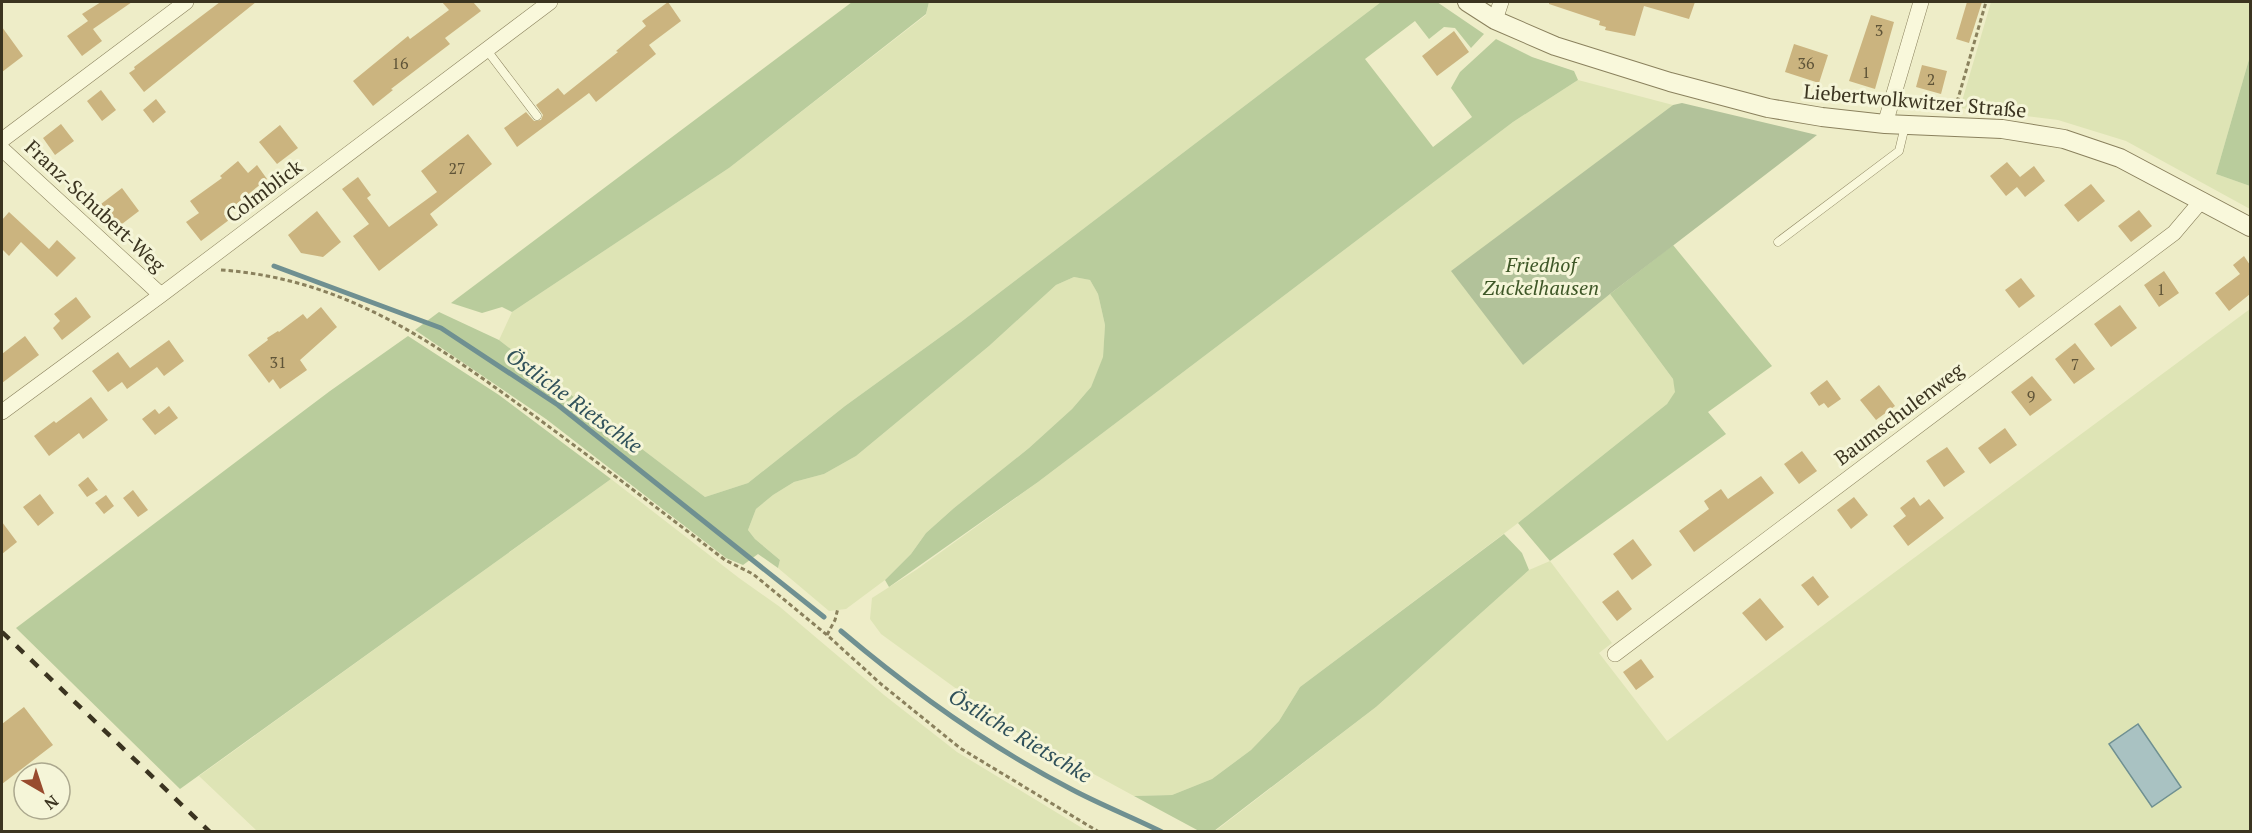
<svg xmlns="http://www.w3.org/2000/svg" width="2252" height="833" font-family="'PT Serif',serif">
  <rect width="100%" height="100%" fill="#eeedc8"/>
  <path fill="#dee4b5" d="M929 2H1381L961 322 845 406 748 483 705 497 499 340 512 312 729 168 926 15Z
    M1991 2H2250V56L2216 174 2250 186V209L2126 141 2058 120 1960 108Z
    M1578 80 1673 105 1452 271 1523 365 1610 294 1673 379 1676 392 1667 404 1518 523 1300 687 1279 721 1251 750 1212 779 1172 795 1134 796 1013 730 881 634 870 619 872 598 916 570 1038 482 1513 122Z
    M1074 277 1090 280 1098 294 1105 325 1103 358 1091 387 1072 409 1029 448 954 508 926 533 911 554 885 580 846 609 829 611 778 568 780 560 755 539 748 530 756 509 773 495 794 482 824 474 856 456 989 346 1056 285Z
    M2250 309V831L1214 832 1376 707 1529 570 1550 561 1612 643 1599 653 1667 741Z
    M611 479 739 578 780 607 884 695 957 752 1087 831H257L199 776Z"/>
  <path fill="#b9cc9c" d="M852 2H929L926 14 729 168 512 312 502 307 482 313 451 303Z
    M1381 2H1437L1484 34 1471 48 1455 28 1444 27 1429 39 1415 21 1365 59 1433 147 1472 117 1451 88 1460 72 1496 39 1532 57 1574 71 1578 80 1513 122 1038 482 889 587 885 580 911 554 926 533 954 508 1029 448 1072 409 1091 387 1103 357 1105 325 1098 294 1090 280 1074 277 1056 285 989 346 856 456 824 474 794 482 773 495 756 509 748 530 755 539 780 560 778 568 758 554 743 565 726 558 546 419 415 330 439 312 499 340 705 497 748 483 845 406 961 322Z
    M2250 56V186L2216 174Z
    M1673 245 1772 366 1708 412 1726 434 1550 561 1518 523 1667 404 1675 392 1673 379 1610 294Z
    M408 336 499 395 611 479 180 789 16 628 330 391Z
    M1504 534 1522 553 1529 570 1376 707 1214 831H1199L1134 796 1172 795 1212 779 1251 750 1279 721 1300 687Z"/>
  <path fill="#b2c29a" d="M1682 103 1817 135 1610 294 1523 365 1451 271 1673 105Z"/>
  <path fill="#a9c2c2" stroke="#6f9091" stroke-width="1.5" d="M2138 724 2181 787 2152 807 2109 744Z"/>
  <g fill="none" stroke-linecap="round" stroke-linejoin="round">
    <path stroke="#6f9091" stroke-width="5" d="M274 266 441 328 558 405 824 617
      M841 631C912 691 988 746 1071 789 1101 805 1132 817 1162 832"/>
  </g>
  <path fill="#cbb47f" d="M101 2H132L93 29 102 41 82 56 67 36 88 21 82 14Z
    M220 2H256L144 92 129 73 135 69 134 67Z
    M442 2H473L481 11 445 38 450 44 391 89 393 90 373 106 353 81 408 36 410 39 449 10Z
    M668 2 681 21 649 45 656 54 596 102 589 93 517 147 504 128 526 112 534 121 541 120 543 115 536 105 558 88 564 95 618 52 616 51 646 26 642 21Z
    M1549 2H1636L1642 3V2H1695L1689 19 1644 6 1635 36 1605 30 1606 27 1599 25 1600 21 1549 4Z
    M1967 2H1982L1969 43 1956 39Z
    M1871 15 1894 22 1875 89 1849 81Z
    M2 27 23 56 2 72Z
    M1454 31 1469 52 1437 76 1422 56Z
    M1794 44 1828 55 1819 83 1785 72Z
    M1922 65 1947 71 1941 94 1916 87Z
    M101 90 116 110 102 121 87 101Z
    M156 99 166 112 153 123 143 110Z
    M61 124 74 141 55 155 43 138Z
    M280 125 298 148 277 164 259 142Z
    M468 134 492 164 430 214 438 225 379 271 353 236 369 224 342 189 358 177 371 195 367 198 389 227 437 192 421 171Z
    M238 161 248 173 257 165 267 179 224 214 229 220 201 241 186 222 199 213 190 201 222 178 220 176Z
    M2007 162 2020 177 2034 166 2045 181 2025 197 2017 187 2006 196 1990 176Z
    M2091 184 2105 201 2078 222 2064 205Z
    M122 188 139 211 118 227 101 204Z
    M2139 210 2152 226 2131 242 2118 226Z
    M317 211 341 242 323 257 301 253 288 235Z
    M9 212 49 249 57 240 76 258 57 277 21 242 9 256 2 249V220Z
    M2244 256 2250 265V294L2229 311 2215 293 2240 274 2233 265Z
    M2164 271 2179 293 2159 307 2144 285Z
    M2021 278 2035 296 2019 308 2005 290Z
    M76 297 91 317 62 340 53 328 60 321 54 314Z
    M2120 305 2137 328 2111 347 2094 324Z
    M321 307 337 327 300 360 307 370 280 389 273 379 269 383 248 355 268 340 267 338 278 331 279 332 303 314 307 319Z
    M25 336 39 355 2 383V354Z
    M169 340 184 361 164 376 157 367 127 389 122 382 108 392 92 371 118 352 130 368Z
    M2075 343 2095 369 2074 384 2055 359Z
    M2032 376 2052 400 2030 416 2011 392Z
    M1827 380 1841 399 1828 408 1824 403 1819 406 1810 393Z
    M1879 385 1895 406 1876 420 1860 400Z
    M91 397 108 420 83 439 79 433 49 456 34 436 54 421 56 423Z
    M169 406 178 418 155 435 142 419 155 409 159 414Z
    M2005 428 2017 445 1990 464 1978 448Z
    M1947 447 1965 472 1944 487 1926 461Z
    M1802 451 1817 471 1799 484 1784 464Z
    M1761 476 1774 493 1694 552 1679 531 1709 509 1704 501 1721 489 1728 499Z
    M88 477 98 490 87 497 78 485Z
    M133 490 148 510 138 517 123 498Z
    M40 494 54 513 38 526 23 507Z
    M106 495 114 506 104 514 95 503Z
    M1854 497 1868 515 1851 529 1837 510Z
    M1914 497 1920 506 1929 499 1944 518 1908 546 1893 526 1906 516 1900 508Z
    M2 522 17 542 2 554Z
    M1633 539 1652 565 1632 580 1613 554Z
    M1813 576 1829 597 1818 606 1801 585Z
    M1618 590 1632 609 1617 621 1602 602Z
    M1760 598 1784 627 1766 641 1742 613Z
    M1641 659 1654 677 1636 690 1623 672Z
    M24 707 53 745 2 784V724Z"/>
  <g fill="none" stroke-linecap="round" stroke-linejoin="round">
    <defs>
      <path id="service" d="M486 49 537 116
        M1778 242 1899 151 1905 126"/>
      <path id="minor" d="M1495 20 1501 2
        M1885 124 1921 2
        M2 140 186 2
        M2 149 161 295
        M2 412 161 295 550 2
        M1615 654 2174 233 2202 200"/>
      <path id="tertiary" d="M1467 2 1495 20 1555 46 1670 82 1768 108 1822 117 1885 124 2002 129 2064 139 2120 158 2250 227"/>
    </defs>
    <use href="#service" stroke="#8a815d" stroke-width="9"/>
    <use href="#minor" stroke="#8a815d" stroke-width="16"/>
    <use href="#tertiary" stroke="#8a815d" stroke-width="20"/>
    <path stroke="#8a815d" stroke-width="3" stroke-dasharray="4.5 3" stroke-linecap="butt" d="M1955 109 1986 2
      M221 270C351 279 443 349 544 423 605 468 665 514 725 560L753 574 827 635 881 684 960 748 1099 832
      M827 635 835 620 838 608"/>
    <use href="#service" stroke="#f9f8db" stroke-width="8"/>
    <use href="#minor" stroke="#f9f8db" stroke-width="15"/>
    <use href="#tertiary" stroke="#f9f8db" stroke-width="18"/>
    <path stroke="#3b3420" stroke-width="4.5" stroke-dasharray="10 10" stroke-linecap="butt" d="M2 632 210 832"/>
  </g>
  <g text-anchor="middle" stroke-width="6" stroke-linejoin="round" paint-order="stroke">
    <g font-size="16" fill="#5f5438">
      <text x="1879" y="36">3</text>
      <text x="400" y="69">16</text>
      <text x="1806" y="69">36</text>
      <text x="1866" y="78">1</text>
      <text x="1931" y="85">2</text>
      <text x="457" y="174">27</text>
      <text x="2161" y="295">1</text>
      <text x="278" y="368">31</text>
      <text x="2075" y="370">7</text>
      <text x="2031" y="402">9</text>
    </g>
    <g font-size="20" fill="#3b3420" stroke="#f5f5d8">
      <text transform="translate(1915 101) rotate(5)" y="7">Liebertwolkwitzer Straße</text>
      <text transform="translate(264 191) rotate(-37)" y="7">Colmblick</text>
      <text transform="translate(95 206) rotate(43)" y="7">Franz-Schubert-Weg</text>
      <text transform="translate(1899 414) rotate(-37)" y="7">Baumschulenweg</text>
    </g>
    <g font-size="20" font-style="italic" fill="#3e5727" stroke="#f5f5d8">
      <text x="1541" y="272">Friedhof<tspan x="1541" dy="23">Zuckelhausen</tspan></text>
    </g>
    <g font-size="21" font-style="italic" fill="#30515a" stroke="#f5f5d8">
      <text transform="translate(574 401) rotate(36)" y="7">Östliche Rietschke</text>
      <text transform="translate(1020 736) rotate(31)" y="7">Östliche Rietschke</text>
    </g>
  </g>
  <rect width="2252" height="833" fill="none" stroke="#3b3420" stroke-width="6"/>
  <g transform="translate(42 791) rotate(141)"><circle r="28" fill="#f5f5d8" stroke="#aba88e" stroke-width="1.5"/>
  <path d="M0-4.5L10 22L0 15L-10 22Z" fill="#984b2e"/>
  <text y="-9" font-size="16" font-weight="bold" text-anchor="middle" fill="#3b3420">N</text>
  </g>
</svg>
